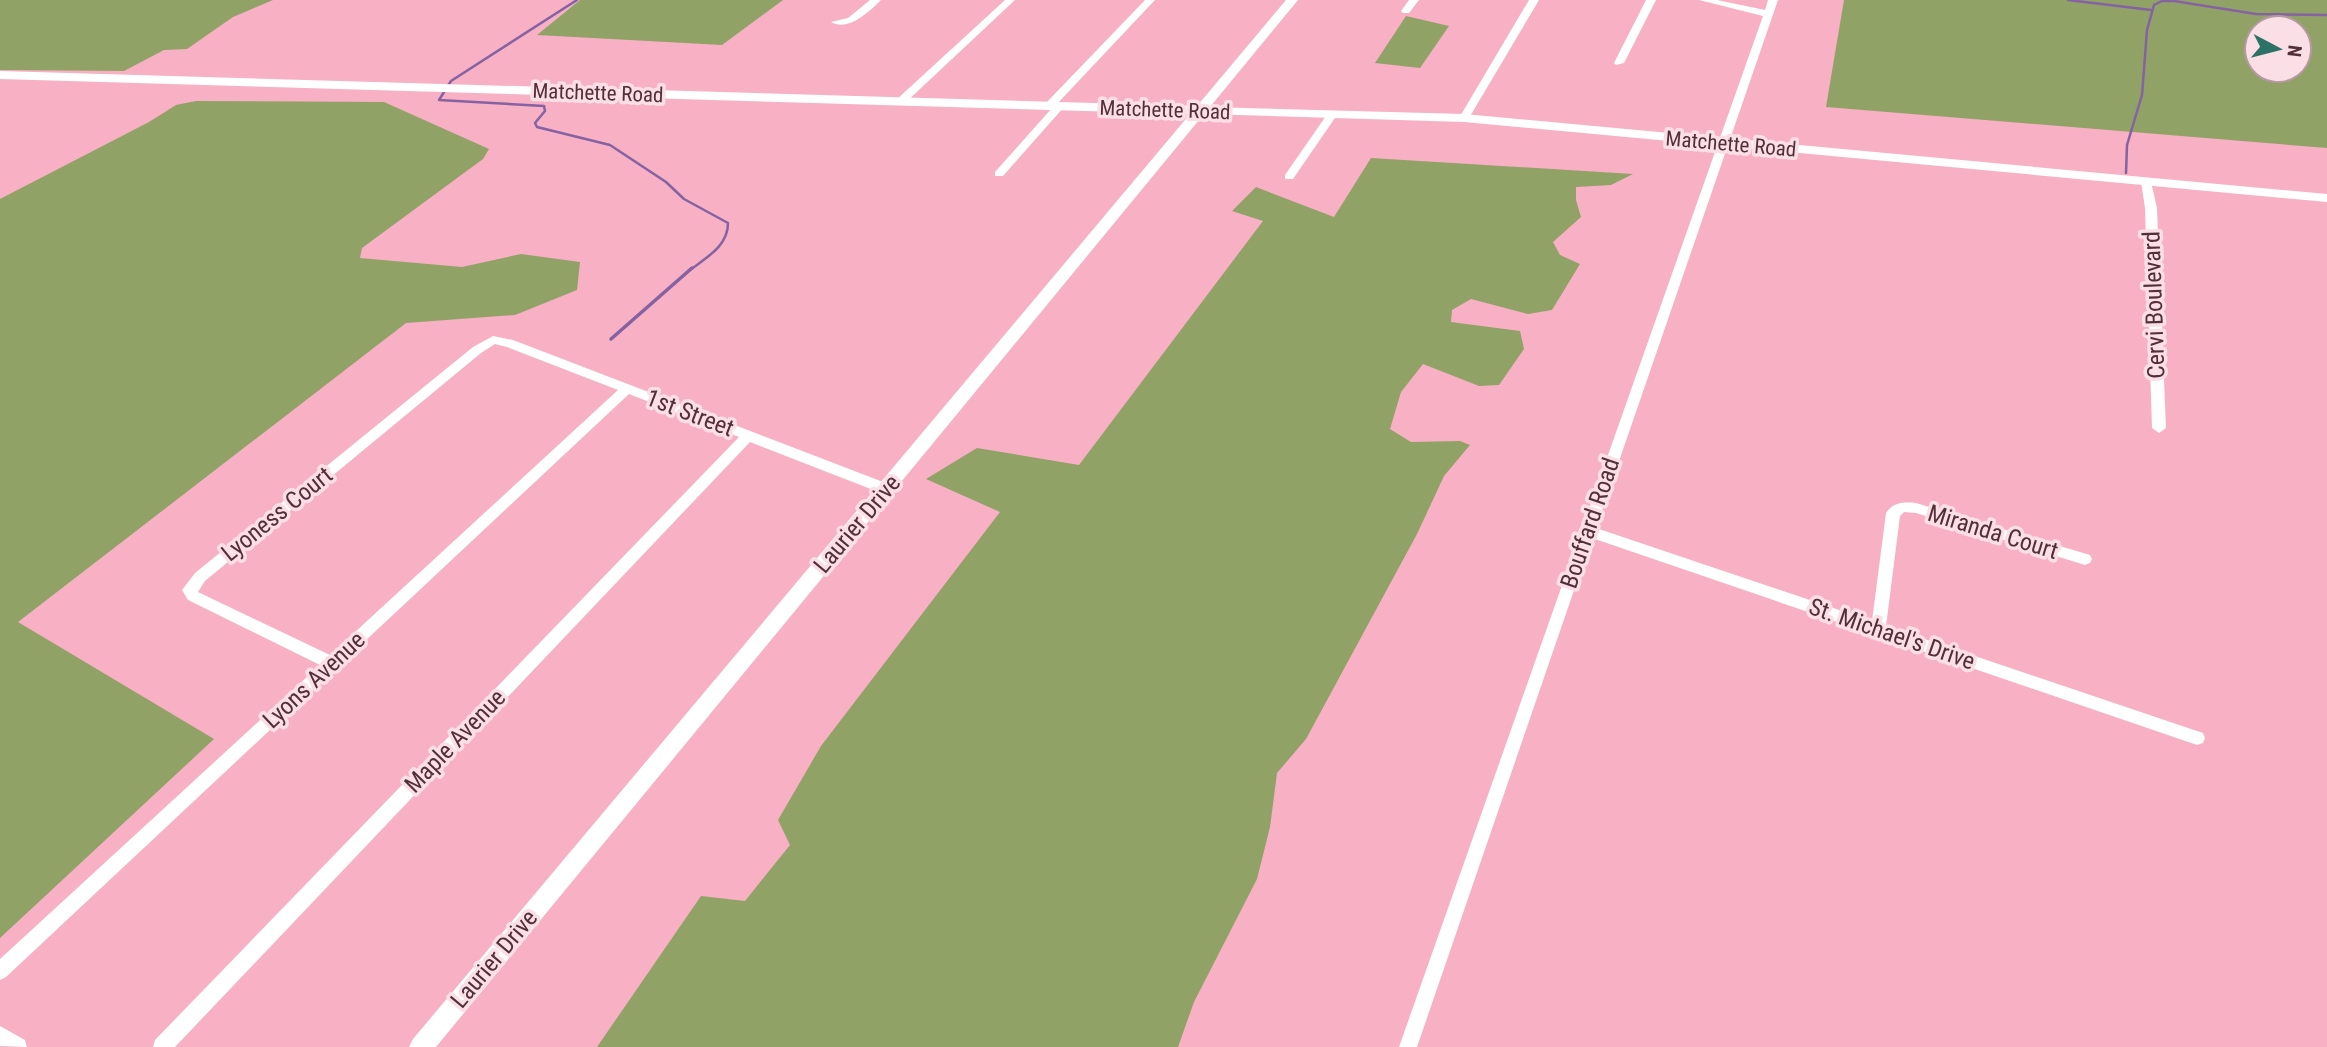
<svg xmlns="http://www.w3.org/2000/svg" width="2327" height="1047" font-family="'Roboto Condensed',sans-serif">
  <rect width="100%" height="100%" fill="#f7b0c4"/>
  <path fill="#91a266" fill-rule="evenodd" d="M0 0H273L233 17 187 49 164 50 124 71 0 70Z
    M580 0H783L722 45 537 35Z
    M1844 0H2327V148L1826 107ZM2257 28H2299V70H2257Z
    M1406 16 1449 26 1420 68 1375 63Z
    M196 101 384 102 489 149 483 159 362 248 360 258 462 267 521 254 580 262 577 290 515 315 406 323 18 622 214 739 0 938V199L149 122 176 105Z
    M1371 158 1633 174 1611 185 1576 187V200L1581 217 1553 242 1560 255 1580 264 1552 310 1528 314 1471 299 1452 310 1451 322 1520 331 1524 349 1499 385 1479 386 1423 364 1401 392 1390 429 1411 442 1460 441 1470 445 1444 476 1417 534 1306 739 1277 773 1270 827 1257 879 1194 1002 1178 1047H597L701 896 745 901 790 845 778 820 821 746 1000 512 926 479 977 448 1079 465 1263 221 1232 211 1256 187 1334 217Z"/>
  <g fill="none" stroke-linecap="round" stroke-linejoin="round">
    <path stroke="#8562a2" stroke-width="2.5" d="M577 0 451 81 439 100 544 106 545 111 535 123 537 127 610 145 666 182 684 199 728 223C728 246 707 257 690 270
      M2068 0 2151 10
      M2126 173 2127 145 2142 95 2147 30 2154 5 2162 1H2174L2256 14 2327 15"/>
    <path stroke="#8562a2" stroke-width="3.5" d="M611 339 692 268"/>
    <path fill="#fff" fill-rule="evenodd" d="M870 0H881C869 12 848 32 831 22L848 18Z
      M1005 0H1015L904 104H896V100Z
      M1145 0H1155L1056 105 1064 107 1003 176H995V172L1052 108H1045V104Z
      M1409 0H1419L1409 13H1403L1401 11Z
      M1529 0H1539L1469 118 1460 120 1459 118Z
      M1646 0H1656L1624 63 1616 65 1614 63Z
      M1699 0H1717L1765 10 1768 0H1778L1596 528 1872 621 1886 513C1893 502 1904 502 1916 503L2090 555 2092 559 2090 563 2085 565 1916 513 1904 512 1900 516 1886 626 2197 731 2203 733 2205 738 2203 743 2197 745 1592 538 1417 1047H1399L1763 16Z
      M1332 112 1337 115 1293 179H1285V175L1328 113Z
      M2146 179 2151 182 2157 208 2166 428 2159 433 2152 428 2145 208 2141 182Z
      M493 336 513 340 891 485 893 489 886 494 881 493 750 442 175 1047H153L155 1040 739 437 629 394 6 977 0 980V959L320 665 188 600 182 590 195 573 473 347ZM495 344 507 347 618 390 330 655 198 592 205 581 481 353Z
      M0 1026 25 1040 27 1047 0 1046Z"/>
    <path fill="#fff" fill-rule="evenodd" d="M1286 0H1298L1210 107 1464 114 2327 194V202L1464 122 1204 114 436 1047H409L413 1039 1190 114 0 79V71L1197 106Z"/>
  </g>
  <g text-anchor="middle" stroke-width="7" stroke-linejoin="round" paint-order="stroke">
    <g font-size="21" fill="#522f39" stroke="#fbdfe6">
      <text transform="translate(598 93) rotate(2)" y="7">Matchette Road</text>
      <text transform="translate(1165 110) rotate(2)" y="7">Matchette Road</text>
      <text transform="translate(1731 144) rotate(5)" y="7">Matchette Road</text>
    </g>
    <g font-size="24" fill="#522f39" stroke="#fbdfe6">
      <text transform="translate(2154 305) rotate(-92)" y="8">Cervi Boulevard</text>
      <text transform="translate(690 413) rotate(21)" y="8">1st Street</text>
      <text transform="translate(277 514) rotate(-39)" y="8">Lyoness Court</text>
      <text transform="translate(1590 523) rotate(-71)" y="8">Bouffard Road</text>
      <text transform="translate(857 524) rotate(-50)" y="8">Laurier Drive</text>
      <text transform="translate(1993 532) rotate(17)" y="8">Miranda Court</text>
      <text transform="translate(1892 634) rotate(19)" y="8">St. Michael's Drive</text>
      <text transform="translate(314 680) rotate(-43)" y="8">Lyons Avenue</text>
      <text transform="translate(455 741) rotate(-46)" y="8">Maple Avenue</text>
      <text transform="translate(494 959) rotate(-50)" y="8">Laurier Drive</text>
    </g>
  </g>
  <g transform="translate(2278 49) rotate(97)"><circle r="33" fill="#fbdfe6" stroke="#b799a1" stroke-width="2"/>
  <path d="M0-5L12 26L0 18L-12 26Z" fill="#2d7267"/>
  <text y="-10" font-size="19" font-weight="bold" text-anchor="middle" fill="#522f39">N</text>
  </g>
</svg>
